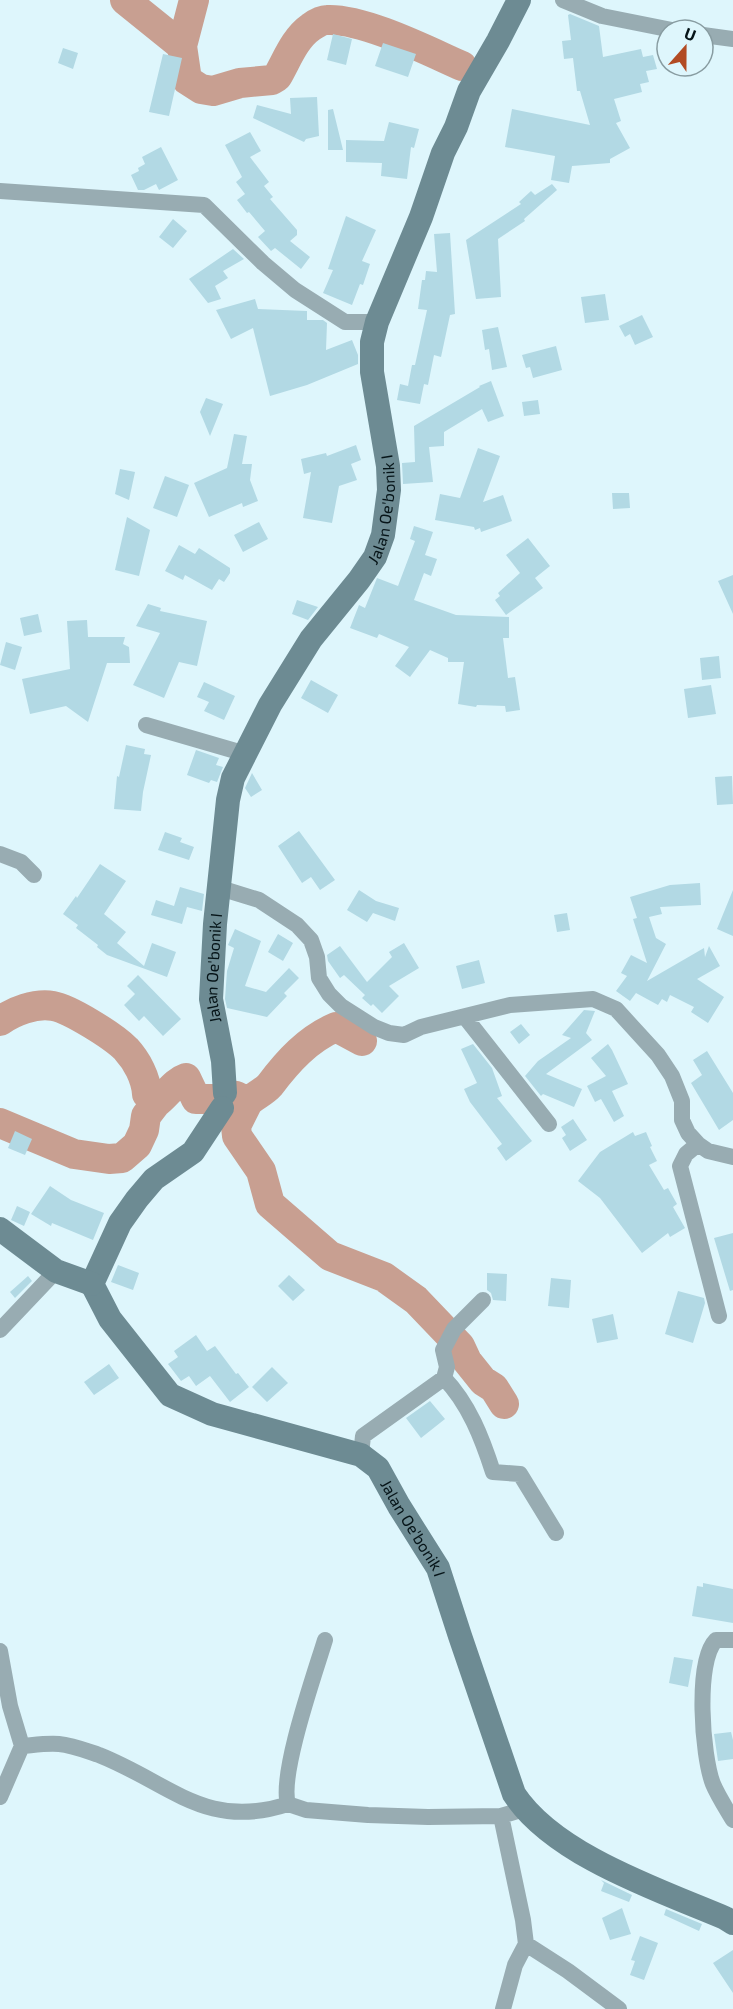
<svg xmlns="http://www.w3.org/2000/svg" width="733" height="2009" font-family="'Exo 2',sans-serif">
  <rect width="100%" height="100%" fill="#def6fc"/>
  <g fill="none" stroke-linecap="round" stroke-linejoin="round">
    <path stroke="#c89f91" stroke-width="30" d="M125 0 182 46
      M194 0 182 46 187 80 201 89 213 91 240 83 272 80 277 77C287 60 294 39 311 27 315 24 322 20 327 20 363 18 428 51 462 66
      M0 1021C14 1011 35 1003 53 1006 70 1009 113 1036 126 1049 137 1061 146 1078 147 1094L156 1103C167 1095 174 1082 186 1078L196 1099H215L227 1103 236 1096 248 1102 236 1126 237 1136 261 1171 270 1204 330 1256 384 1277 416 1300 460 1346 467 1361 483 1381 494 1388 504 1404
      M248 1102C254 1096 264 1092 270 1085 288 1061 308 1039 336 1027L362 1041
      M0 1123 74 1154 109 1159 122 1158 137 1145 144 1130 146 1116 156 1103"/>
  </g>
  <path fill="#b2d9e4" d="M570 14 599 26 603 57 641 49 643 57 653 55 657 69 646 71 649 82 640 84 642 92 614 99 621 121 616 123 630 148 610 159V163L572 166 569 183 551 180 555 156 505 147 512 109 590 125 580 91H577L573 58 564 59 562 41 571 40 568 15Z
    M333 34 352 39 346 65 327 60Z
    M383 43 416 54 408 77 375 66Z
    M63 48 78 53 73 69 58 63Z
    M163 54 182 58 169 116 149 112Z
    M317 97 319 136 306 139 304 142 253 118 257 105 291 114 290 98Z
    M333 109 343 150H328V110Z
    M389 122 419 129 414 148 411 147 407 179 381 176 382 163 346 162V140L384 141Z
    M250 132 261 151 250 157 269 182 264 186 273 197 270 199 297 230V235L290 241 310 257 301 269 275 248 271 251 258 237 265 231 249 212 247 213 237 200 245 194 236 182 242 177 225 145Z
    M161 147 178 180 159 190 156 184 144 190H138L131 175 139 171 138 168 145 164 142 157Z
    M552 184 557 190 524 219 525 221 498 239 501 297 476 299 466 240 521 204 519 202 531 191 535 195Z
    M346 216 376 230 362 261 370 264 363 285 360 284 352 305 323 293 333 270 328 269Z
    M173 219 187 231 173 248 159 237Z
    M450 233 455 314 450 315 441 357 434 355 428 385 424 384 420 404 397 400 400 384 408 386 412 365H415L427 310 418 309 422 280H425L426 271 437 272 434 234Z
    M233 249 244 259 223 271 228 278 215 286 221 299 208 303 189 279Z
    M605 294 609 320 585 323 581 297Z
    M255 299 258 309 307 311V320H323L327 323 326 350 352 340 358 355V364L307 385 270 396 253 328 231 339 216 310Z
    M642 315 653 337 635 345 630 334 625 337 619 326Z
    M498 327 507 367 492 370 489 349 485 350 482 330Z
    M556 346 562 370 533 378 530 367 526 368 522 355Z
    M491 381 504 416 488 422 482 409 444 432V446L429 447 433 482 403 484 402 463 415 462 414 426 480 387 479 386Z
    M206 398 223 404 210 436 200 412Z
    M538 400 540 414 524 416 522 402Z
    M234 434 247 436 242 464H252L250 480 258 501 243 507 242 503 209 517 194 483 227 468Z
    M356 445 361 460 351 464 357 480 339 486 332 523 303 518 311 472 304 474 301 459 326 453 327 456Z
    M478 448 500 456 483 502 503 495 512 521 481 532 480 528 475 530 474 527 435 520 440 494 460 498Z
    M120 469 135 472 129 500 115 494Z
    M165 476 189 485 177 517 153 508Z
    M612 493H629L630 508 613 509Z
    M127 517 150 530 139 576 115 570Z
    M259 522 268 539 243 552 234 535Z
    M414 526 433 532 425 555 437 559 431 576 424 573 414 600 456 615 509 617V638H503L508 678 515 677 520 710 506 712 505 706 477 705 476 707 458 704 464 662H448V658L430 650 410 677 395 666 409 647 379 634 377 638 350 628 359 605 365 608 377 578 398 586 415 541 410 539Z
    M528 538 550 566 535 578 543 588 506 615 495 600 500 596 498 593 520 573 506 555Z
    M179 545 195 554 199 548 230 568V573L224 582 219 579 212 590 185 575 183 580 165 571Z
    M733 575V614L718 581Z
    M297 600 318 607 308 620 292 614Z
    M148 604 161 608 160 611 207 621 197 666 179 662 164 698 133 685 160 633 136 626Z
    M38 614 42 632 24 636 20 618Z
    M87 620 88 637H125L123 644 129 647 130 663H107L88 722 66 706 30 714 22 679 70 669 67 621Z
    M6 642 22 647 15 670 0 665Z
    M719 656 721 678 702 680 700 658Z
    M311 680 338 695 328 713 301 698Z
    M204 682 235 696 224 720 204 711 209 702 197 697Z
    M711 685 716 714 688 718 684 689Z
    M126 745 145 749 144 754 151 755 143 792 141 811 114 809 117 776 119 777Z
    M196 750 219 758 216 765 223 767 217 782 211 780 209 783 187 775Z
    M252 773 262 790 251 797 245 788Z
    M732 776 733 804 717 805 715 777Z
    M299 831 335 880 320 890 311 877 302 883 278 846Z
    M165 832 182 838 180 842 194 847 189 860 158 850Z
    M100 864 126 881 104 914 126 932 117 943 144 966 152 943 176 952 167 977 107 955 97 947 98 945 76 928 78 925 63 914 76 896 77 898Z
    M700 883 701 905 660 907 662 914 649 917 656 938 666 944 647 981 704 948 705 957 709 946 720 966 697 979 724 997 708 1023 691 1012 694 1007 670 995 667 1002 662 999 658 1005 636 993 630 1001 616 991 627 976 621 973 631 955 647 963 633 919 637 918 630 897 670 885Z
    M180 887 204 894 202 911 187 907 182 924 151 915 156 900 174 906Z
    M359 890 376 901 399 908 395 921 373 913 367 922 347 910Z
    M733 890V936L717 929Z
    M567 913 570 930 557 932 554 915Z
    M235 929 261 941 245 986 266 992 289 968 299 978 284 993 287 996 267 1017 227 1008 225 999 227 971 234 948 228 945Z
    M278 934 293 943 283 961 268 952Z
    M404 943 419 968 389 986 399 996 382 1013 373 1004 371 1006 362 998 365 995 344 975 340 978 328 961 327 955 340 946 367 982 392 957 389 952Z
    M479 960 485 983 462 989 456 966Z
    M138 975 181 1019 163 1036 144 1016 139 1021 124 1005 135 994 127 986Z
    M584 1010 595 1011 586 1033 592 1040 546 1074 582 1089 574 1107 543 1094 541 1096 525 1076 538 1061 571 1038 562 1035Z
    M521 1024 530 1035 519 1044 510 1032Z
    M473 1044 492 1068 502 1096 497 1098 532 1141 506 1161 497 1148 502 1144 470 1102 464 1089 477 1083 461 1049Z
    M608 1044 612 1050 628 1084 612 1091 624 1116 614 1122 601 1099 595 1102 587 1086 606 1076 591 1058Z
    M707 1051 733 1093V1120L719 1130 691 1083 702 1075 693 1060Z
    M573 1119 587 1140 570 1151 562 1138 566 1135 561 1127Z
    M15 1131 32 1139 25 1155 8 1148Z
    M633 1132 635 1136 646 1132 652 1146 650 1147 657 1161 649 1165 664 1190 668 1188 677 1204 673 1207 685 1228 670 1237 668 1233 642 1253 600 1198 578 1181 600 1152Z
    M50 1186 71 1200 104 1213 93 1240 52 1223 51 1226 31 1214Z
    M17 1206 30 1212 24 1226 11 1220Z
    M733 1233V1290L730 1291 714 1238Z
    M118 1265 139 1273 133 1290 111 1282Z
    M487 1273 507 1274 506 1301 493 1300 491 1293 487 1290Z
    M289 1275 305 1290 293 1301 278 1286Z
    M28 1276 32 1281 15 1298 10 1292Z
    M551 1278 571 1280 569 1308 548 1306Z
    M678 1291 704 1298 705 1303 693 1343 665 1334Z
    M613 1314 618 1339 597 1343 592 1319Z
    M196 1335 207 1351 215 1346 236 1374 238 1373 249 1387 230 1402 210 1376 196 1386 189 1376 181 1381 168 1364 178 1357 174 1351Z
    M109 1364 119 1378 94 1395 84 1382Z
    M272 1367 288 1383 267 1402 252 1387Z
    M430 1401 445 1419 421 1438 406 1418Z
    M703 1583 733 1589V1623L692 1616 697 1586 703 1587Z
    M674 1657 693 1660 688 1687 669 1683Z
    M731 1732 733 1740V1759L718 1761 714 1734Z
    M601 1880 632 1895 629 1902 601 1891 604 1883Z
    M622 1908 631 1934 610 1940 602 1918Z
    M666 1909 702 1924 699 1931 664 1915Z
    M640 1936 658 1943 644 1980 630 1975 635 1961 631 1960Z
    M733 1950V1993L713 1963Z"/>
  <g fill="none" stroke-linecap="round" stroke-linejoin="round">
    <path stroke="#98acb2" stroke-width="16" d="M563 0 602 16 672 30
      M703 35 733 39
      M0 191 204 205 263 263 295 290 345 322H377
      M146 725 246 754
      M0 854 21 862 34 875
      M220 888 259 900 297 925 311 940 317 957 319 978 329 994 341 1006 374 1027 389 1033 404 1035 421 1027 510 1005 593 999 616 1009 658 1055 672 1076 682 1101V1120L688 1133 698 1144 708 1151 733 1157
      M465 1017 549 1124
      M698 1144 686 1154 680 1166 719 1316
      M0 1330 56 1271
      M444 1378C469 1404 482 1438 493 1472L520 1474 556 1533
      M361 1455 363 1436 444 1378 447 1367 443 1350 454 1329 483 1300
      M325 1640C315 1673 279 1775 288 1804L306 1810 368 1815 428 1817 501 1816 524 1809
      M733 1640H716C695 1661 702 1756 713 1784 718 1796 726 1808 733 1820
      M0 1651 10 1706 22 1746 0 1797
      M22 1746C34 1745 47 1743 59 1744 72 1745 87 1751 99 1755 170 1783 206 1831 288 1804
      M501 1816 523 1920 526 1944 568 1971 619 2009
      M503 2009 515 1965 526 1944"/>
    <g stroke="#6d8b93" stroke-width="24">
      <path id="s1" d="M225 1093 223 1061 211 999 215 924 228 800 233 778 270 705 311 639 359 580 375 557 383 535 389 490 388 466 372 372V342L377 322 421 217 443 153 456 127 469 91 498 41 519 0"/>
      <path id="s2" d="M222 1108 193 1152 154 1179 137 1199 120 1223 92 1284 110 1319 170 1395 212 1414 361 1455 378 1468 399 1506 438 1568 460 1636 514 1794C554 1855 659 1890 725 1918L733 1923"/>
      <path d="M0 1229 56 1271 92 1284"/>
    </g>
  </g>
  <g text-anchor="middle" stroke-width="4.5" stroke-linejoin="round" paint-order="stroke">
    <g font-size="16" fill="#061418" stroke="#def6fc">
      <text dy="6" stroke="none"><textPath href="#s1" startOffset="630">Jalan Oe'bonik I</textPath></text>
      <text dy="6" stroke="none"><textPath href="#s1" startOffset="126">Jalan Oe'bonik I</textPath></text>
      <text dy="6" stroke="none"><textPath href="#s2" startOffset="651">Jalan Oe'bonik I</textPath></text>
    </g>
  </g>
  <g transform="translate(685 48) rotate(21)"><circle r="28" fill="#def6fc" stroke="#889ca1" stroke-width="1.5"/>
  <path d="M0-4.5L10 22L0 15L-10 22Z" fill="#b24b23"/>
  <text y="-9" font-size="16" font-weight="bold" text-anchor="middle" fill="#061418">U</text>
  </g>
</svg>
